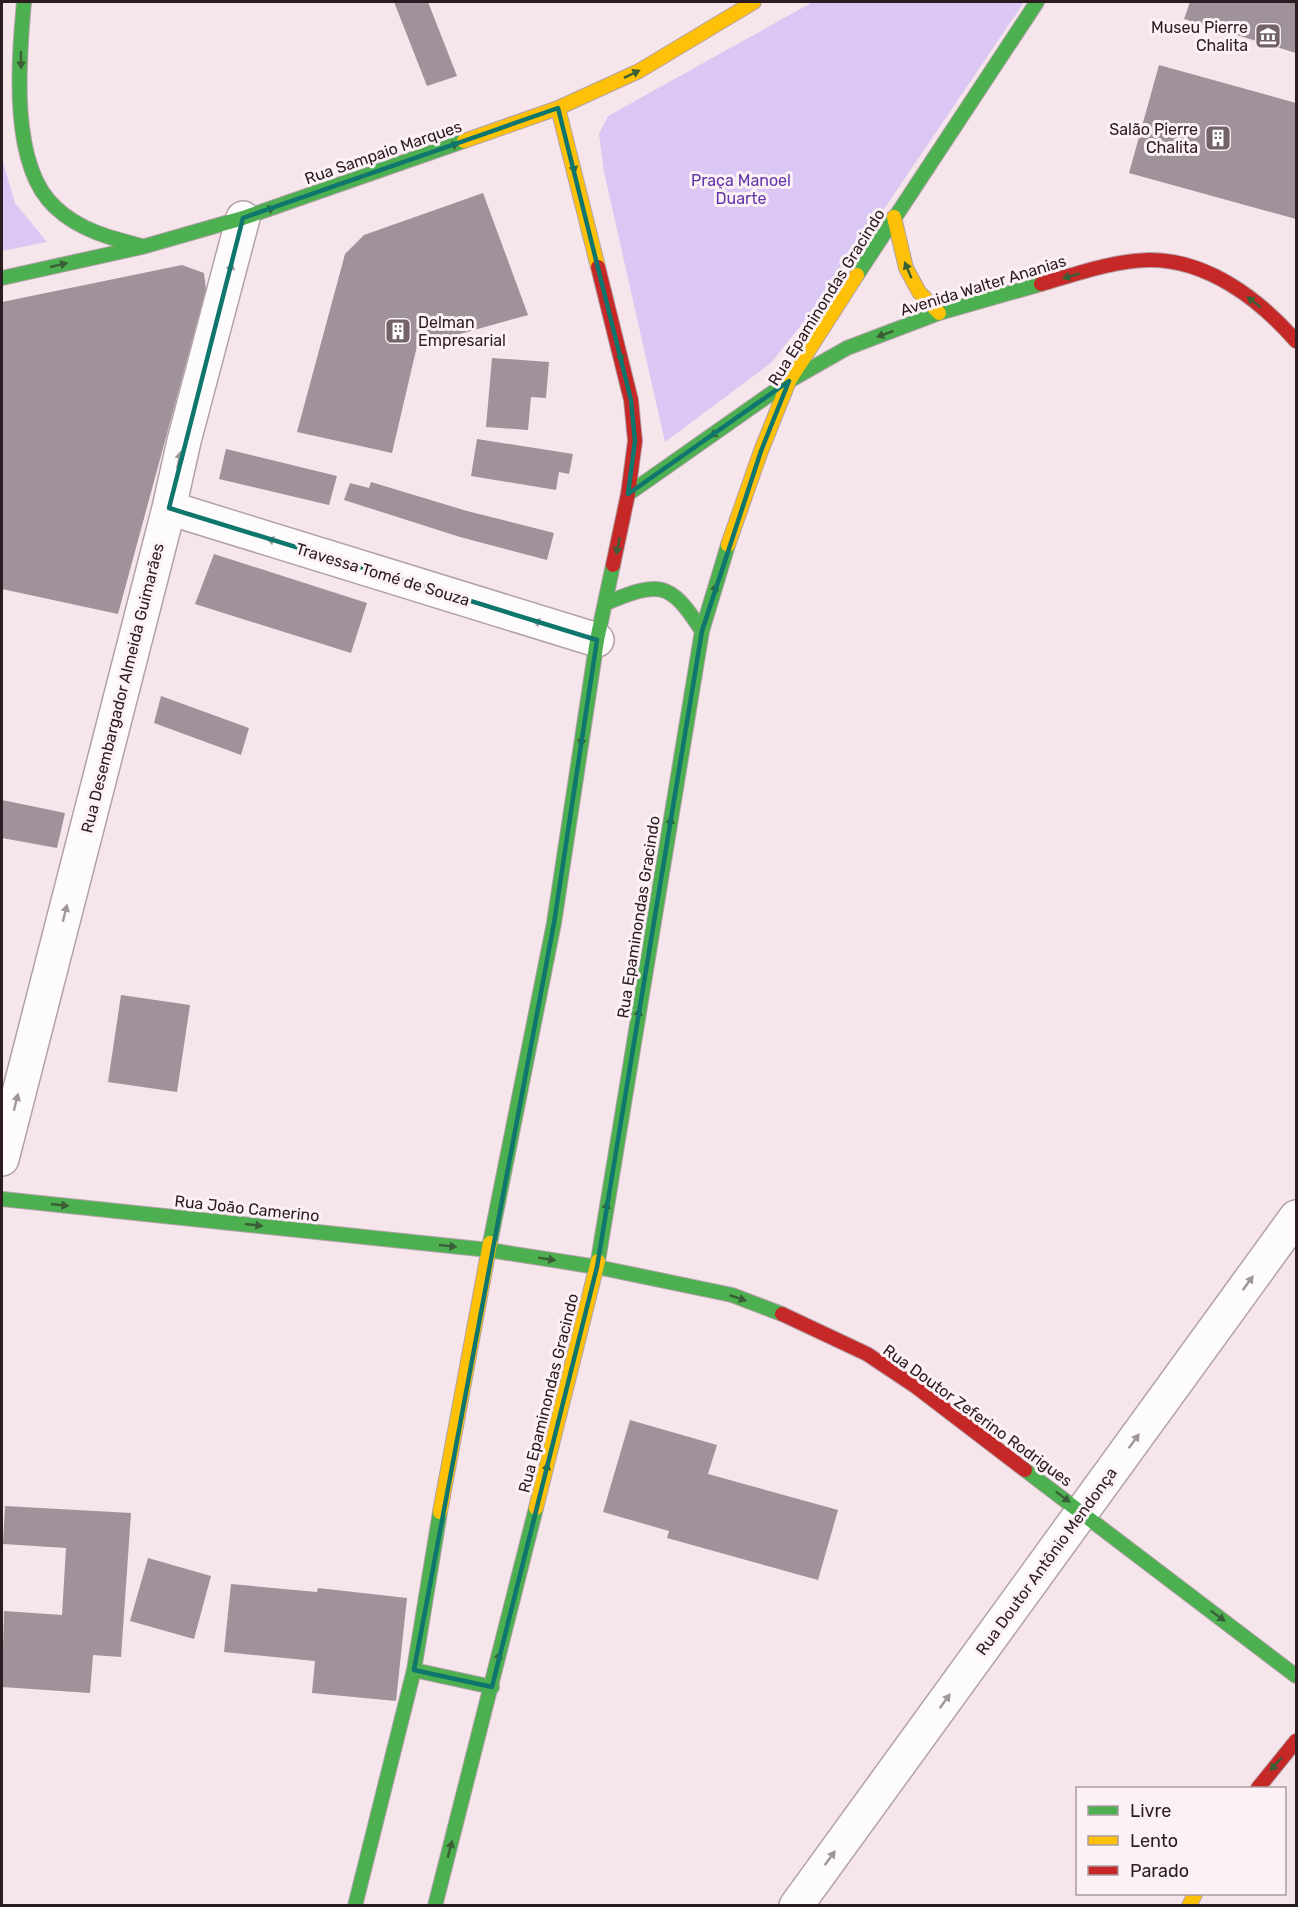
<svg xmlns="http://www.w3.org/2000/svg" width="1298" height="1907" font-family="Rubik,sans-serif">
  <rect width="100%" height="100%" fill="#f6e5eb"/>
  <path fill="#dac7f3" d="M813 2H1024L832 286 771 363 665 442 604 172 599 134 608 116Z
    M2 159 15 203 47 242 2 251Z"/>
  <path fill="#a0929a" d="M394 2H428L457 76 427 86Z
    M1190 2H1296V53L1184 19Z
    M1159 65 1296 103V219L1129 173Z
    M483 193 528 315 417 346 392 453 297 432 345 254 364 235Z
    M182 265 204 273 206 290 118 614 2 589V302Z
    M492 358 549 362 546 398 531 397 528 430 486 427Z
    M477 439 573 454 569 474 559 472 556 490 471 476Z
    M226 449 337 476 329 505 219 479Z
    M371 482 467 511 554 533 547 560 460 537 344 500 350 483 369 488Z
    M214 554 367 603 351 653 195 604Z
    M161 696 249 728 241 755 154 723Z
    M2 800 65 813 57 848 2 838Z
    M121 995 190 1005 177 1092 108 1082Z
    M630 1420 717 1445 708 1474 838 1510 818 1580 667 1538 669 1531 603 1512Z
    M5 1506 131 1513 121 1657 93 1655 90 1693 2 1687 4 1611 62 1615 66 1548 3 1544Z
    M148 1558 211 1576 194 1639 130 1621Z
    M231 1584 317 1592 318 1588 407 1598 396 1701 312 1693 315 1661 224 1652Z"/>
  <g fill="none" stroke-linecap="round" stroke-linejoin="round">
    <defs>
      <path id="street" d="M169 508 597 640
        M2 1159 169 508 184 441 243 218
        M796 1906 1296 1217"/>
      <path id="fast" d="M24 2C19 58 9 165 55 207 79 230 110 238 142 246
        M857 275 1037 2
        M2 278 142 247 243 218 464 141
        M628 494 789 381 847 348 939 313 1041 284
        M606 603C660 581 670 581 702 631
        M2 1199 489 1250 597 1267 732 1295 782 1314
        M490 1243 554 923 597 640 613 565
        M598 1261 702 631 728 545
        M1025 1470 1296 1676
        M414 1670 492 1687
        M355 1906 414 1670 440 1512
        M435 1906 536 1508"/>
      <path id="slow" d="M558 108 598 267
        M464 141 558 108 639 71 754 2
        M894 217 906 268 919 292 939 313
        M728 545 761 451 789 381 857 275
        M536 1508 598 1261
        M440 1512 490 1243
        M1189 1906 1195 1894"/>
      <path id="jam" d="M598 267 631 400 635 441 628 494 613 565
        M1041 284C1076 274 1112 261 1148 260 1207 259 1259 299 1296 341
        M782 1314 867 1354 915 1386 1025 1470
        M1258 1788 1296 1741"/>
    </defs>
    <use href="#street" stroke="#b2a2a7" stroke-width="36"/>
    <use href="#fast" stroke="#b2a2a7" stroke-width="16"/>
    <use href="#slow" stroke="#b2a2a7" stroke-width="16"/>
    <use href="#jam" stroke="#b2a2a7" stroke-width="16"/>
    <use href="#street" stroke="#fefbfc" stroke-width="33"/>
    <use href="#fast" stroke="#4caf50" stroke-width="14"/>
    <use href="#slow" stroke="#ffc107" stroke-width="14"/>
    <use href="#jam" stroke="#c62828" stroke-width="14"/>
  </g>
  <defs><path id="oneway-solid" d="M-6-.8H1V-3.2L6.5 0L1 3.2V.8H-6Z" transform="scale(1.5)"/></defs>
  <g fill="#3a5e36">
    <use href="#oneway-solid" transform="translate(21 60) rotate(89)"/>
    <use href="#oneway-solid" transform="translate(632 74) rotate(-26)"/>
    <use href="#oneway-solid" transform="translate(451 146) rotate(-19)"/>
    <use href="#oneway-solid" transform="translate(573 165) rotate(76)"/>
    <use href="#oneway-solid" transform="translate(267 210) rotate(-19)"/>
    <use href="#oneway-solid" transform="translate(59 265) rotate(-13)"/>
    <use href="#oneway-solid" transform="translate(908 270) rotate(-113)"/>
    <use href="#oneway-solid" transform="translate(1071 276) rotate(164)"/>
    <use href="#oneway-solid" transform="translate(1254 302) rotate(-142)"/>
    <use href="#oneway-solid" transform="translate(885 334) rotate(159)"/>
    <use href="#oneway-solid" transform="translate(620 354) rotate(76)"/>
    <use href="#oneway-solid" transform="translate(717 432) rotate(145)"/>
    <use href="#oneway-solid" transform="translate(618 546) rotate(102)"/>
    <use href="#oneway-solid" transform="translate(714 592) rotate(-74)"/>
    <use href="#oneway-solid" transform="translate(582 738) rotate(99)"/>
    <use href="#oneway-solid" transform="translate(670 825) rotate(-81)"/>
    <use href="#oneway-solid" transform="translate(638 1017) rotate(-81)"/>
    <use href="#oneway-solid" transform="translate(60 1205) rotate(6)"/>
    <use href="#oneway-solid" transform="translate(606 1210) rotate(-81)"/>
    <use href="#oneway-solid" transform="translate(254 1225) rotate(6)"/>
    <use href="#oneway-solid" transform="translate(448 1246) rotate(6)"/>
    <use href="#oneway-solid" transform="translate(547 1259) rotate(9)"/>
    <use href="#oneway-solid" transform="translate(738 1298) rotate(19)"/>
    <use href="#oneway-solid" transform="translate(546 1471) rotate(-76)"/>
    <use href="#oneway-solid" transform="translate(1063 1497) rotate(37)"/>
    <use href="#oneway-solid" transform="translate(1218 1616) rotate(37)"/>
    <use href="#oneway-solid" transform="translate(498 1660) rotate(-76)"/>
    <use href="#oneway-solid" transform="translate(1276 1764) rotate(131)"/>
    <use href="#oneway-solid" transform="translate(450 1849) rotate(-75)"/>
  </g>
  <g fill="#a09699">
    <use href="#oneway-solid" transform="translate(230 271) rotate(-75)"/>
    <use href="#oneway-solid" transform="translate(179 460) rotate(-78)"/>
    <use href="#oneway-solid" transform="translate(275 541) rotate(-163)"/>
    <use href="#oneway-solid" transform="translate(541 623) rotate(-163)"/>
    <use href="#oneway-solid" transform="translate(65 913) rotate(-76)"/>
    <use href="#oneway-solid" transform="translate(16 1102) rotate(-76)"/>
    <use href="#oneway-solid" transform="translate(1248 1283) rotate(-54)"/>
    <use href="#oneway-solid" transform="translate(1134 1441) rotate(-54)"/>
    <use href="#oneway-solid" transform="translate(945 1701) rotate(-54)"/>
    <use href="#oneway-solid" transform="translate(830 1858) rotate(-54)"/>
  </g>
  <path fill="none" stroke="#0f766e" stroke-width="4.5" stroke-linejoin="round" d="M558 108 631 400 635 441 628 494 789 381 761 451 702 631 597 1267 492 1687 414 1670 554 923 597 640 169 508 243 218Z"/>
  <defs>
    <symbol id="museum-square" viewBox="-11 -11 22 22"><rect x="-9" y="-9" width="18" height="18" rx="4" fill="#736268" stroke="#fcf2f5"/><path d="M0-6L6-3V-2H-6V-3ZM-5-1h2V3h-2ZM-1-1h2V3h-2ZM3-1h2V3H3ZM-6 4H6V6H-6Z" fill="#fff"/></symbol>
    <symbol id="building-square" viewBox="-11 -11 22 22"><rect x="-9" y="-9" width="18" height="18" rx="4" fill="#736268" stroke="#fcf2f5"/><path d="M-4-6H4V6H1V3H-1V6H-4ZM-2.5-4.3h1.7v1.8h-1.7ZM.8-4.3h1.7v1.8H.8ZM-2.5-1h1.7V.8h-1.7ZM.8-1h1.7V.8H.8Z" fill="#fff"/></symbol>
  </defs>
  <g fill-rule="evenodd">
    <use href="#museum-square" x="1253" y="21" width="30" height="30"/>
    <use href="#building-square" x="1203" y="123" width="30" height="30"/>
    <use href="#building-square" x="383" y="316" width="30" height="30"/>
  </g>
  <g text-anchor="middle" stroke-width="6" stroke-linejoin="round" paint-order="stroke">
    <g font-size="16" fill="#2c1b21" stroke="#fcf2f5" text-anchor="end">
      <text x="1248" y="33">Museu Pierre<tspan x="1248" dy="18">Chalita</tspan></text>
      <text x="1198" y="135">Salão Pierre<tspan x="1198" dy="18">Chalita</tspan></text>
      <text x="418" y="328" text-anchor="start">Delman<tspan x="418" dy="18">Empresarial</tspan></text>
    </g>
    <g font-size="16" fill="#2c1b21" stroke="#fcf2f5">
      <text transform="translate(383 152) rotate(-19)" y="6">Rua Sampaio Marques</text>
      <text transform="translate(983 285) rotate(-17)" y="6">Avenida Walter Ananias</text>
      <text transform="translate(826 297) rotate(-58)" y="6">Rua Epaminondas Gracindo</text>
      <text transform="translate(383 574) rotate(17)" y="6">Travessa Tomé de Souza</text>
      <text transform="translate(122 688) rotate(-76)" y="6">Rua Desembargador Almeida Guimarães</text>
      <text transform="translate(638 917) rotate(-81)" y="6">Rua Epaminondas Gracindo</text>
      <text transform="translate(247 1208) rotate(6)" y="6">Rua João Camerino</text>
      <text transform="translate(548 1393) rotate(-76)" y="6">Rua Epaminondas Gracindo</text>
      <text transform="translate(978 1415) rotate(36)" y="6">Rua Doutor Zeferino Rodrigues</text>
      <text transform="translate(1046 1561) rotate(-54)" y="6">Rua Doutor Antônio Mendonça</text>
    </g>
    <g font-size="16" fill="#6335a8" stroke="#fcf2f5">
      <text x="741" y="186">Praça Manoel<tspan x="741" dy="18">Duarte</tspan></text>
    </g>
  </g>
  <rect width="1298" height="1907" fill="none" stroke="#2c1b21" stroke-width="6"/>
  <rect x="1076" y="1787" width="210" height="108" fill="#fcf2f5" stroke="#a99ca0" stroke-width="1.5"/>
  <rect x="1088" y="1806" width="30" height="9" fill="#4caf50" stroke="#a99ca0" stroke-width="1.5"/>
  <text x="1130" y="1817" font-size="18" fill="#2c1b21">Livre</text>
  <rect x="1088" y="1836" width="30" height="9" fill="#ffc107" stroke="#a99ca0" stroke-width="1.5"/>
  <text x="1130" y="1847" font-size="18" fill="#2c1b21">Lento</text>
  <rect x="1088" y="1866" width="30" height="9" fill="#c62828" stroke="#a99ca0" stroke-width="1.5"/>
  <text x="1130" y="1877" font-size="18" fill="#2c1b21">Parado</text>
</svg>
